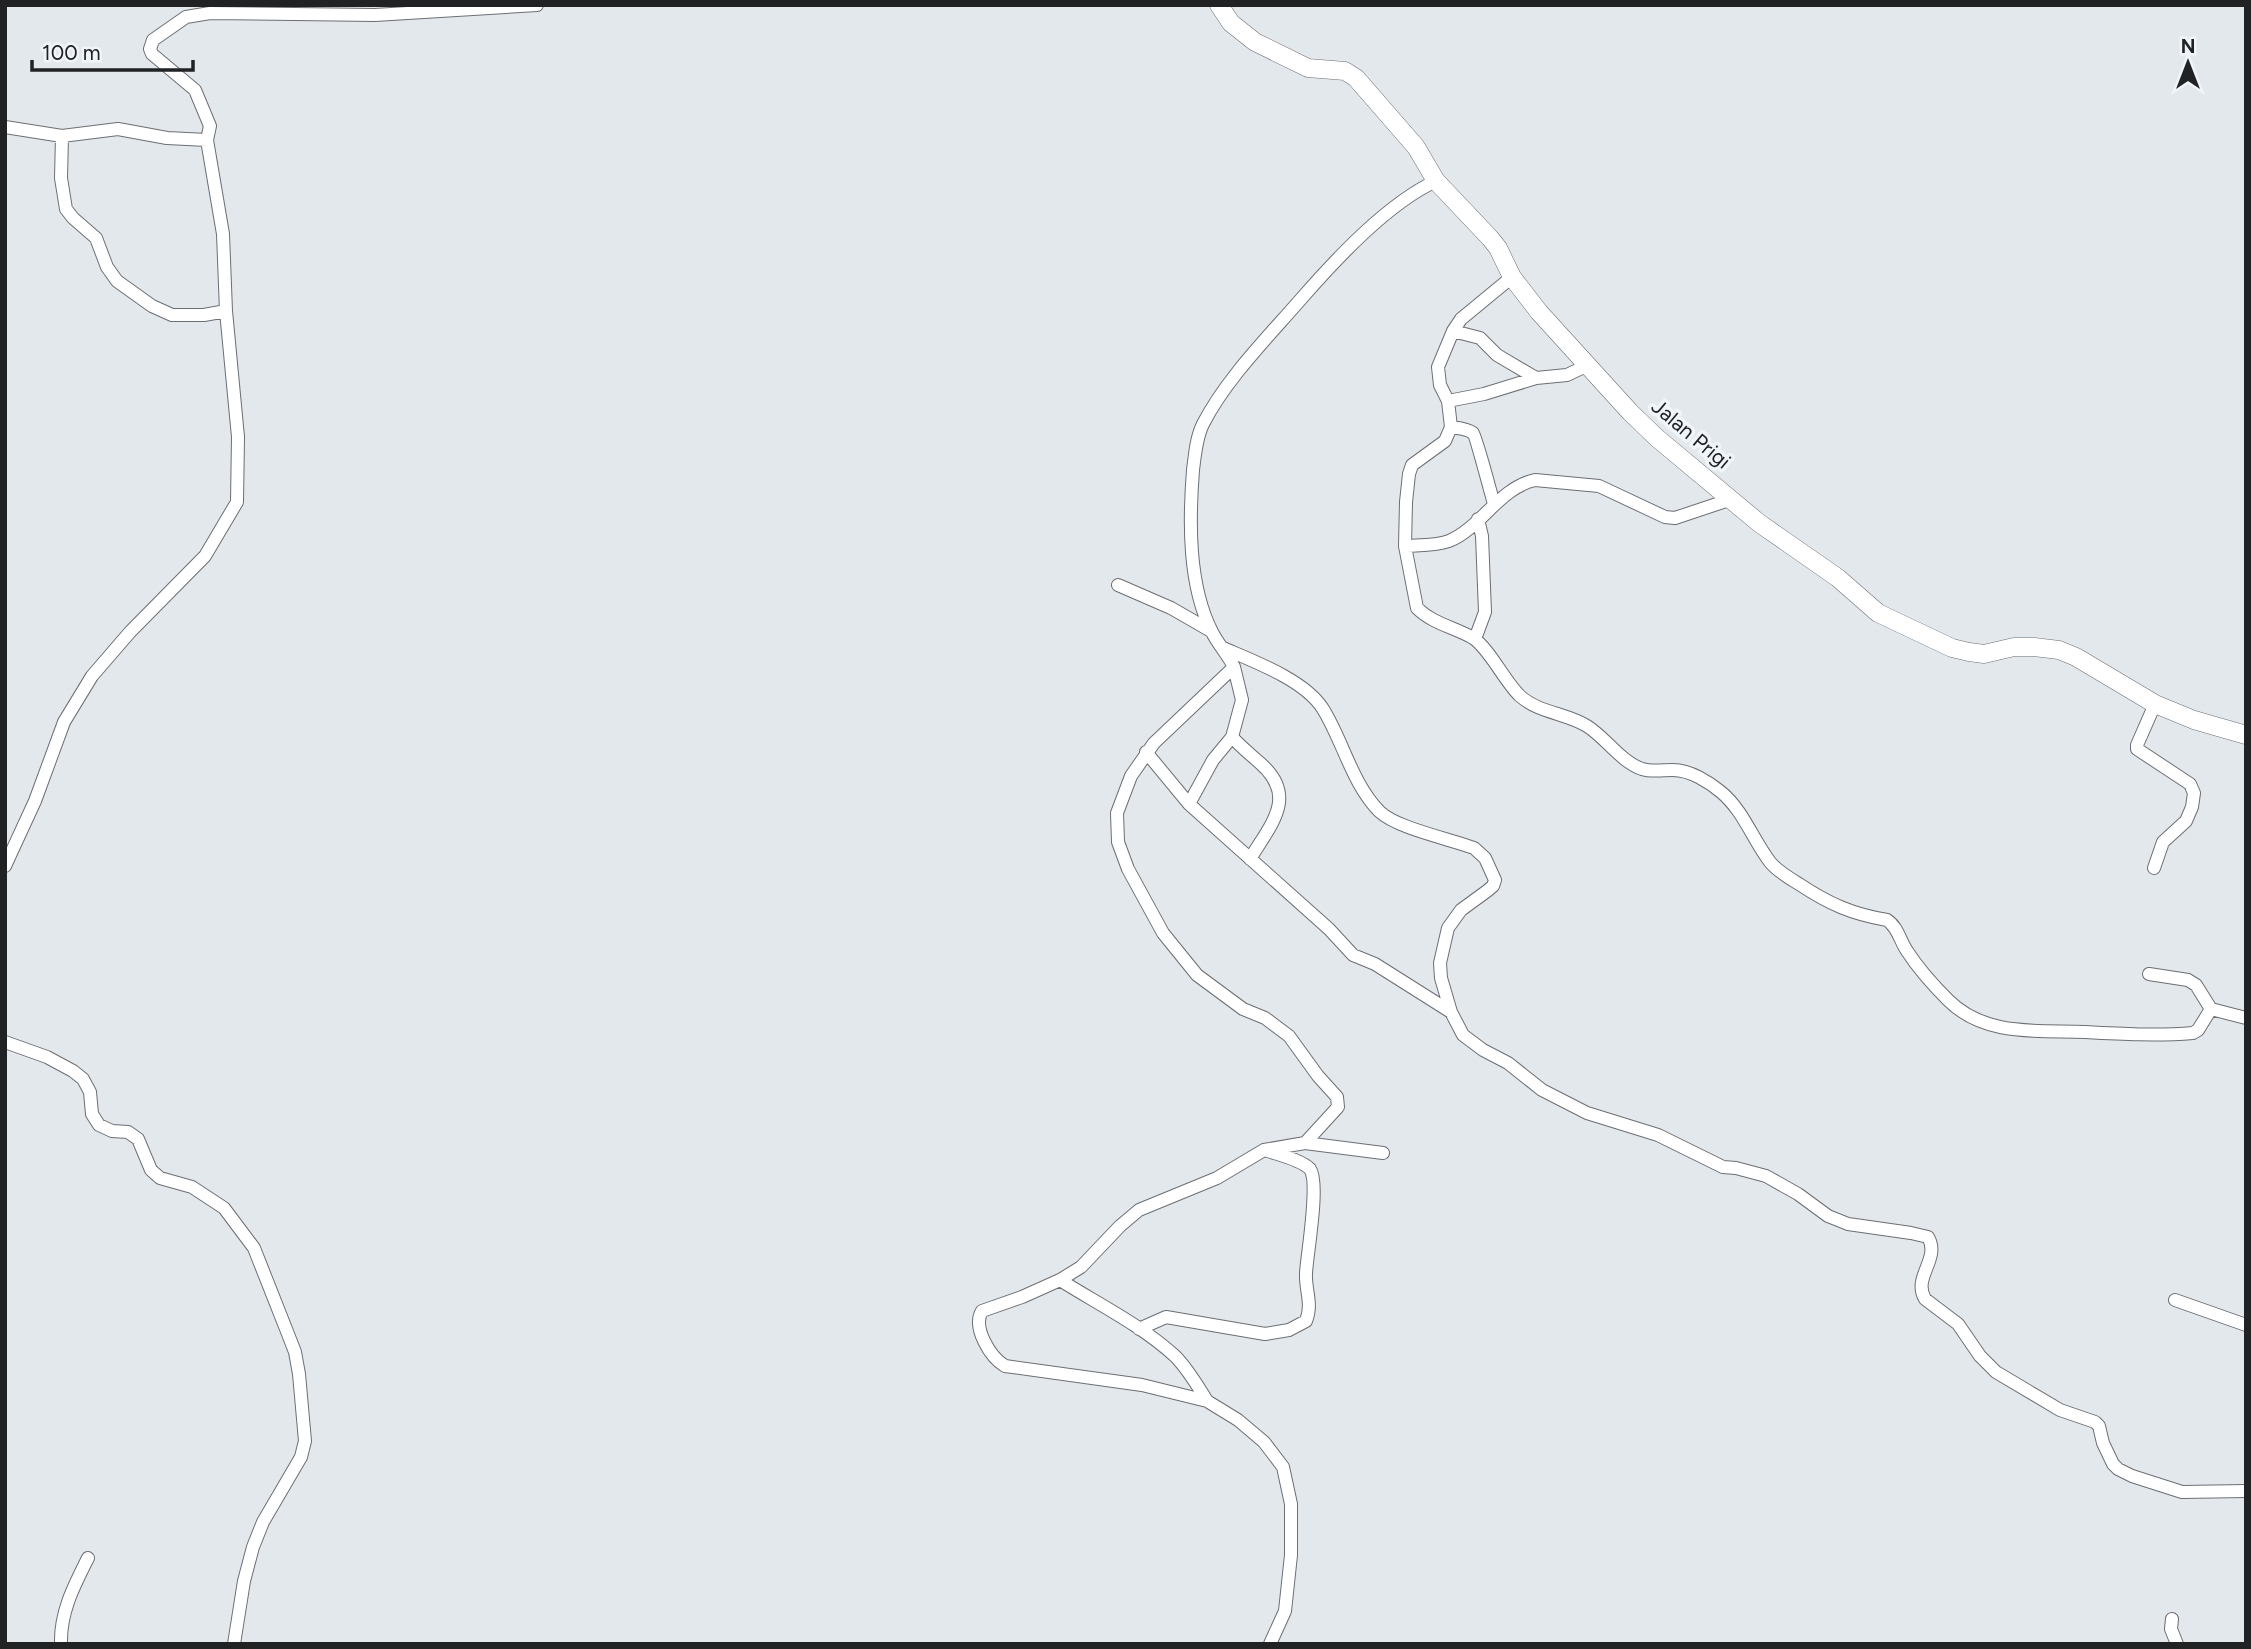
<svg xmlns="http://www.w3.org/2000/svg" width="2251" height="1649" font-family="Figtree,sans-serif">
  <rect width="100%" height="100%" fill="#e3e8ed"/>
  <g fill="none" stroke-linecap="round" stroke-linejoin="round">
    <defs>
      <path id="street" d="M5 127 62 136 118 129 167 138 207 140 210 126 195 90 152 54 150 49 153 40 186 17 210 13 375 15 537 5
        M62 136 61 178 66 209 73 218 96 238 107 267 117 281 152 306 172 315H204L226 311
        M1512 277 1461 319 1453 331 1438 367 1440 385 1448 401 1451 427 1445 441 1412 465 1409 474 1406 502 1405 546 1417 608C1433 624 1454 627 1473 638 1489 648 1505 682 1520 696 1539 713 1566 713 1587 726 1606 738 1620 761 1642 769 1651 772 1663 770 1673 770 1690 770 1709 782 1721 792 1743 810 1753 840 1770 862 1777 871 1789 878 1799 884 1829 904 1852 914 1887 920 1898 927 1900 941 1907 951 1918 968 1934 986 1948 1000 1985 1037 2038 1030 2085 1032 2121 1034 2157 1036 2193 1033L2198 1030 2211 1009 2246 1018
        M1453 331 1480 338 1497 355 1536 378
        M1448 401 1484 394 1536 378 1567 375 1588 365
        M1451 427C1458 428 1468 429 1473 433 1476 436 1491 494 1494 504
        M1405 546C1418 545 1436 546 1449 541 1481 528 1499 488 1535 480L1599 486 1665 517 1675 518 1732 499
        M1118 585 1171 608 1211 631
        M1475 639 1485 612 1482 536 1478 519
        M1223 648C1253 661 1305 680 1323 709 1343 741 1352 784 1380 812 1397 828 1450 839 1474 848L1485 858 1495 880 1493 886 1487 891 1461 910 1448 928 1440 963 1441 978 1451 1012 1463 1035 1483 1050 1508 1063 1542 1090 1587 1113 1658 1135 1723 1167 1736 1168 1766 1176 1798 1194 1828 1216 1848 1224 1911 1233 1928 1237C1941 1259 1912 1277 1925 1299L1958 1324 1980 1356 1996 1372 2060 1410 2095 1422 2099 1426 2103 1443 2113 1464 2118 1469 2132 1476 2182 1492 2246 1491
        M1234 667 1242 700 1232 737 1213 760 1189 804 1329 929 1353 955 1375 964 1451 1012
        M1232 737C1241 747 1250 754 1260 763 1299 797 1270 825 1250 859
        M1146 752 1189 804
        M5 866 35 801 64 722 92 676 130 632 205 556 237 502 238 437 226 311 223 234 207 140
        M2154 868 2163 842 2186 821 2192 807 2194 793 2190 784 2137 749V745L2155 704
        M2149 974 2188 980 2196 985 2211 1009
        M5 1042 47 1057 73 1071 83 1079 90 1092 92 1114 99 1125 112 1131 128 1132 138 1139 151 1170 160 1178 192 1187 224 1208 254 1248 288 1334 295 1352 299 1374 305 1441 301 1457 263 1522 253 1547 244 1581 234 1644
        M1305 1143 1383 1153
        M1060 1280C1098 1304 1141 1325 1175 1356 1188 1369 1197 1385 1207 1401
        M2175 1300 2246 1325
        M1139 1329 1166 1317 1265 1334 1289 1330 1306 1321C1313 1304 1305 1290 1306 1273 1307 1254 1320 1183 1310 1169 1302 1160 1276 1154 1265 1150
        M2172 1619 2171 1629 2177 1644
        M61 1644C60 1612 74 1586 88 1558
        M1270 1644 1285 1611 1291 1555V1504L1283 1467 1264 1442 1238 1420 1207 1401 1142 1385 1005 1366C990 1357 972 1327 982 1311L1022 1297 1060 1280 1081 1267 1120 1226 1139 1210 1217 1178 1264 1150 1305 1143 1338 1107 1337 1097 1318 1076 1289 1036 1265 1018 1243 1009 1197 975 1163 933 1128 869 1118 842 1117 813 1131 776 1154 743 1234 667C1228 655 1218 644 1212 632 1188 585 1189 521 1193 470 1195 455 1196 438 1203 424 1226 379 1268 337 1301 299 1336 259 1388 203 1436 181"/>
      <path id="secondary" d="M1219 5 1231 23 1255 42 1308 68 1345 71 1356 78 1416 147 1436 181 1490 238 1498 248 1512 277 1539 312 1630 412 1657 438 1759 523 1838 578 1878 613 1952 648 1969 652 1984 654 2014 647H2034L2059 650 2076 657 2155 704 2194 720 2246 735"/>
    </defs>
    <use href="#street" stroke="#6b6f74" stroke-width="14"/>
    <use href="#secondary" stroke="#6b6f74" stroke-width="19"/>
    <use href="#street" stroke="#fff" stroke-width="12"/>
    <use href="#secondary" stroke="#fff" stroke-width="18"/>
  </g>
  <g text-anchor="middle" stroke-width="7" stroke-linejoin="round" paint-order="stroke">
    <g font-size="21" fill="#212224" stroke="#f0f5fa">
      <text transform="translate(1691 434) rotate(40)" y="7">Jalan Prigi</text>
    </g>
  </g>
  <rect width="2251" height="1649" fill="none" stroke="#212224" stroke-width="14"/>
  <g transform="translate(2188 63)" stroke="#f0f5fa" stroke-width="5" paint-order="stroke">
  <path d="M0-5L12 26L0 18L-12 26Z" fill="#212224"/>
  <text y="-10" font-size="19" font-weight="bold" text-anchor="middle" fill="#212224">N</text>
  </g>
  <path d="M32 60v10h161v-10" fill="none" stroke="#212224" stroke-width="3.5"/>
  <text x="42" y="60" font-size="21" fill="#212224" stroke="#f0f5fa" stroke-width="5" paint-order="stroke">100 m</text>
</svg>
